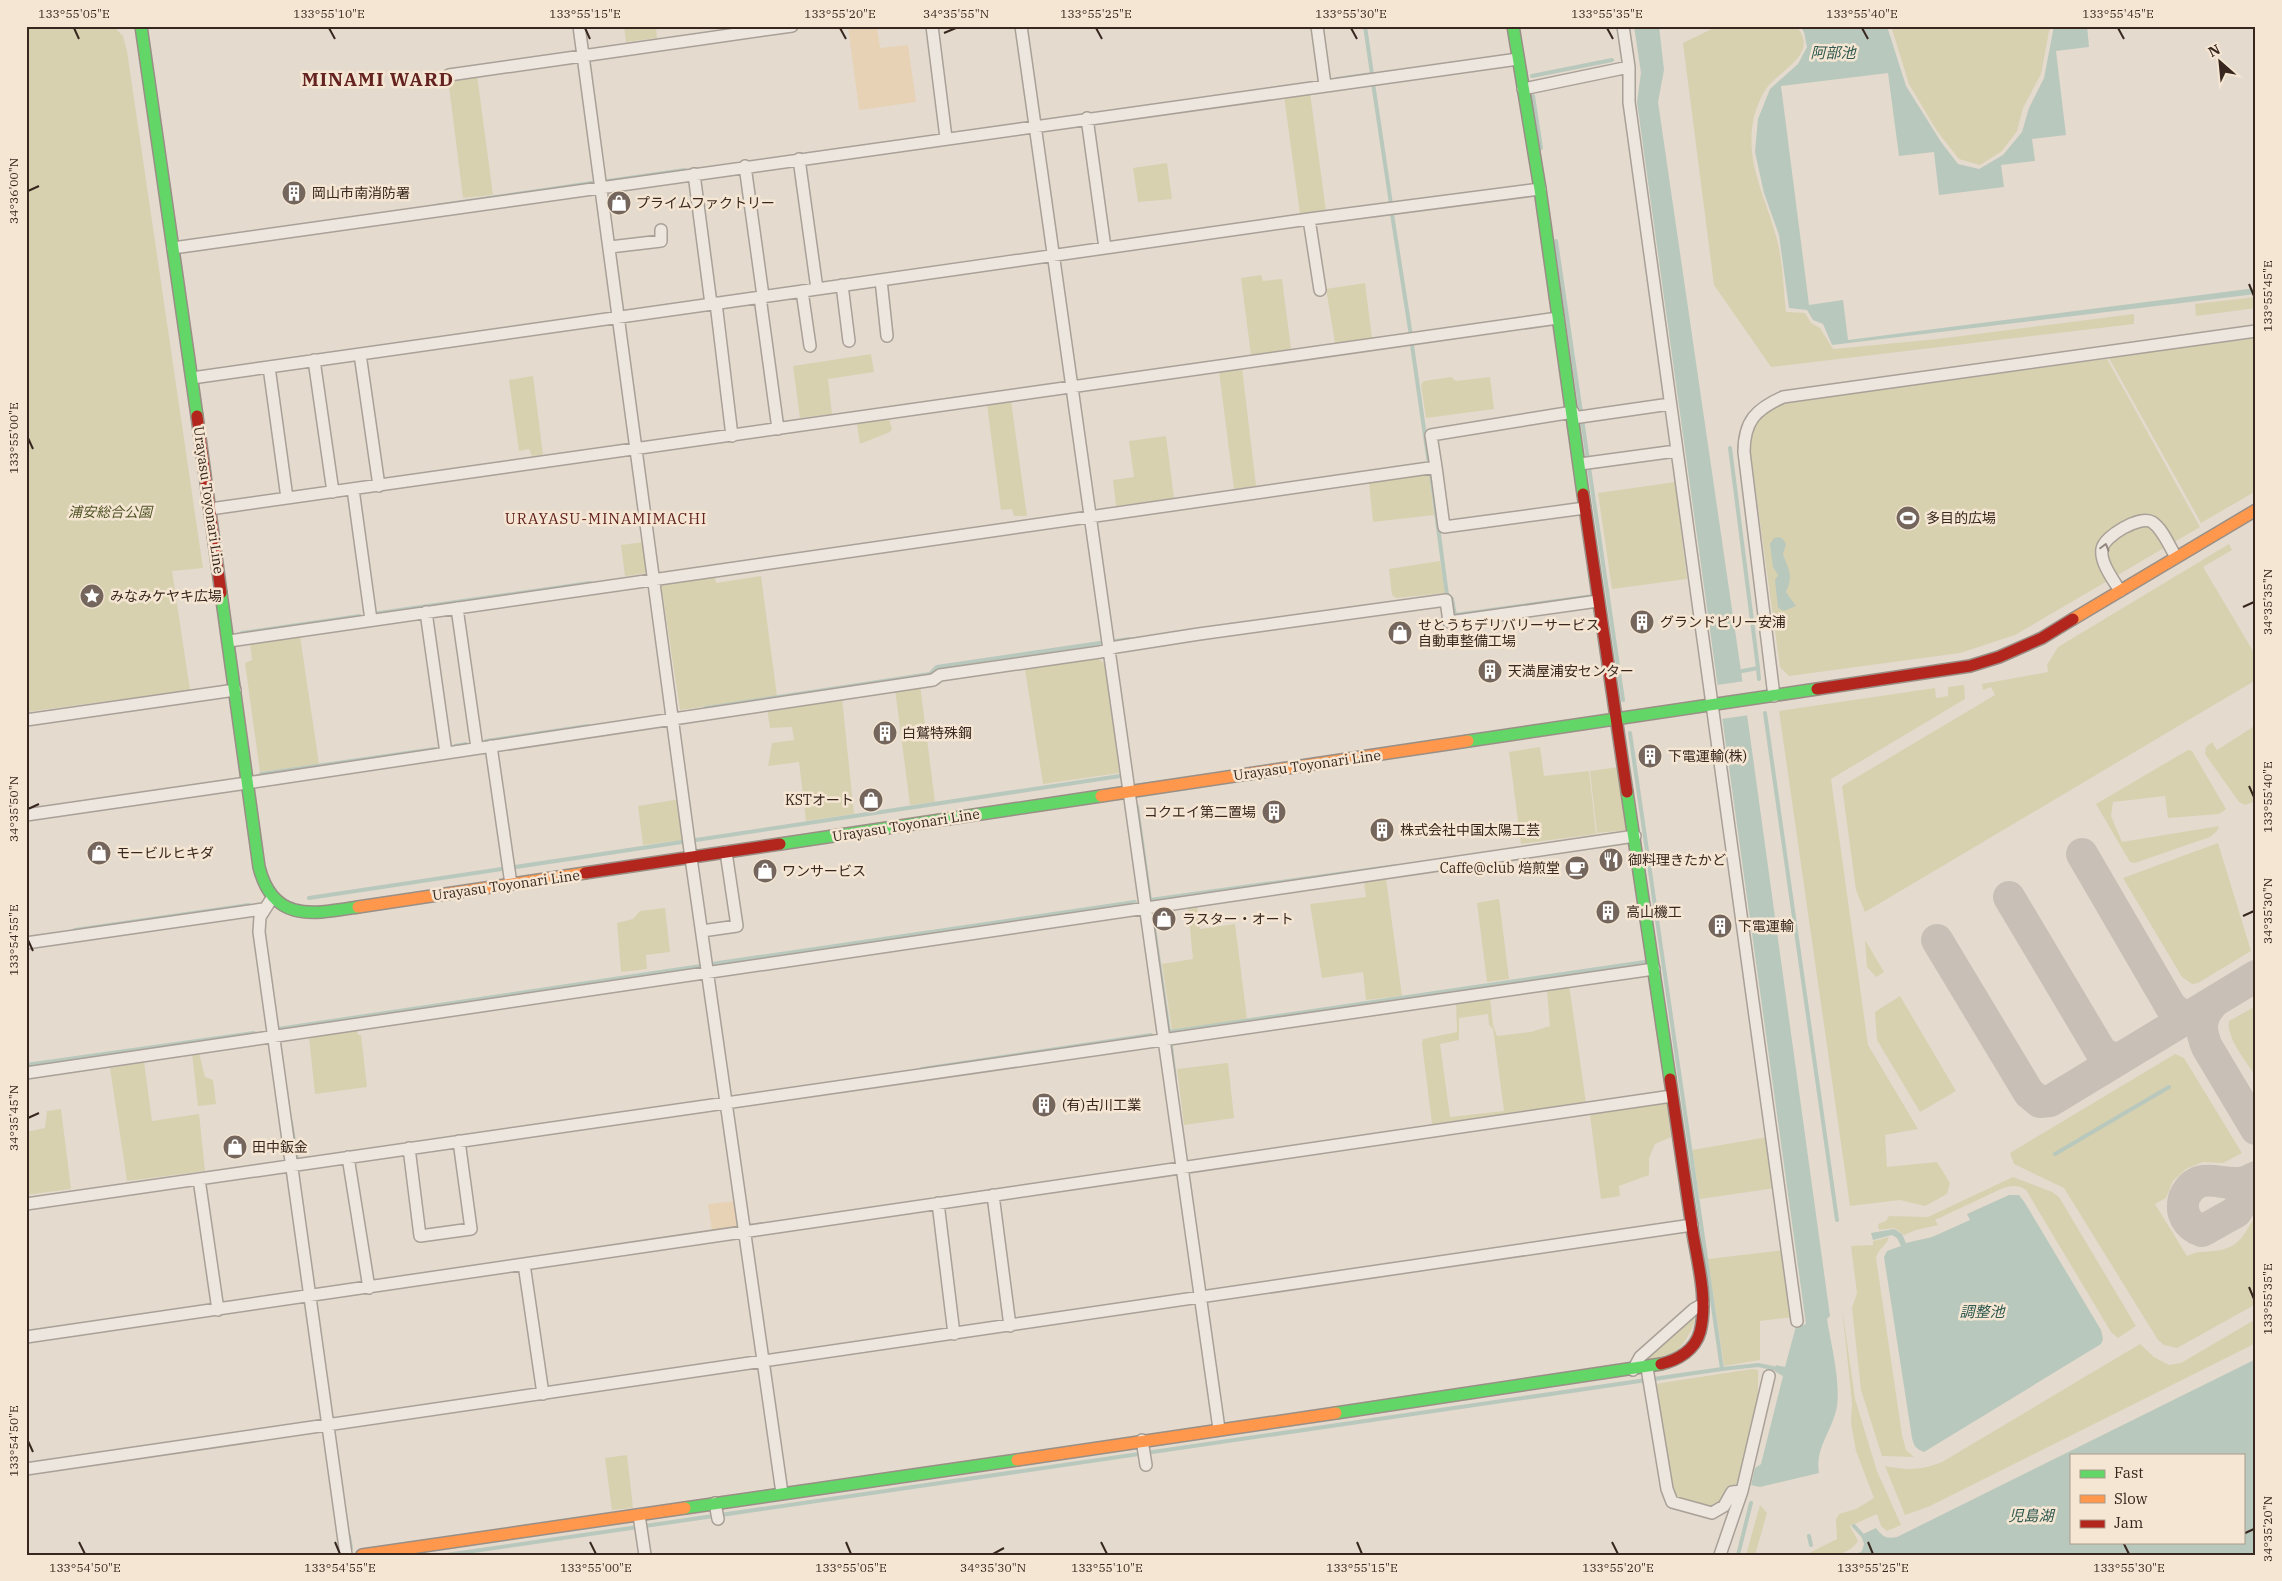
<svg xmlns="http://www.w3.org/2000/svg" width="2282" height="1581" font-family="'IBM Plex Serif','Noto Sans JP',serif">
  <rect width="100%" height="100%" fill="#e4dace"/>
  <path fill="#d7d1b0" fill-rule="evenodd" d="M37 26H113L123 36 127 51 203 568 172 571 190 690 26 712V28Z
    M624 26H656L657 38 626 42Z
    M1718 26H1796C1821 54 1779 70 1766 89 1761 96 1756 109 1754 117 1744 160 1765 196 1776 236 1783 260 1783 287 1786 312L1805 313 1811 323 1820 328 1833 349 1938 339 2134 314V324L1771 367 1714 285 1683 43Z
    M1891 26H2050L2041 74 2023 108 2017 131 2002 151 1980 165 1959 159 1937 131 1909 84Z
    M477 75 493 195 463 198 448 78Z
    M1310 93 1326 211 1300 214 1284 96Z
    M1167 163 1172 199 1138 202 1133 168Z
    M1261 275 1263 281 1282 279 1291 349 1251 355 1241 278Z
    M1365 283 1372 338 1335 343 1326 289Z
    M2256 297V308L2196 316 2195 304Z
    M2256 338V491L2201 523 2109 358Z
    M871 354 874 372 828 379 832 414 800 418 793 366Z
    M2107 359 2200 527 2015 635 1960 653 1789 676 1780 667 1749 442C1757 416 1762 411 1787 402Z
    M1242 368 1256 486 1234 489 1219 371Z
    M533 376 543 455 532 456 529 449 519 451 509 380Z
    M1451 377 1456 381 1490 377 1494 409 1426 418 1421 385 1424 381Z
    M1011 401 1027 516H1014L1012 509 1001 510 987 405Z
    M889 419 892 429 890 432 860 444 857 424Z
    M1166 436 1174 498 1116 506 1113 480 1134 477 1129 441Z
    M1429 473 1434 515 1373 522 1369 482Z
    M1675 482 1687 579 1612 589 1598 493Z
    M644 542 648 573 625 576 621 545Z
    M2229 544 2232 550 2203 567 2256 656V680L1865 912 1856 890 1842 786 1995 695 1991 687 1983 690 1982 684 2048 672 2047 665 2058 647Z
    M1440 561 1445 593 1396 598 1392 595 1389 569Z
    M715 576 716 583 761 576 777 696 680 710 661 583Z
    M300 636 319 764 260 772 245 663 252 660 250 643Z
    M1098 659 1106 664 1119 773 1043 784 1025 669Z
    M920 685 935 802 910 805 895 689Z
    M1964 685 1965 699 1831 779 1868 1045 1918 1129 1885 1135 1887 1167 1937 1162 1950 1183 1947 1194 1925 1206 1900 1200 1850 1206 1779 711 1935 688 1936 698 1948 696V687Z
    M842 698 854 814 806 821 799 762 768 766 772 743 794 740 792 727 770 728 767 708Z
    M2256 725V801L2245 805 2239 802 2205 754 2206 747 2212 742 2217 750Z
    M1540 747 1544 776 1589 771 1596 834 1521 844 1509 752Z
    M2188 750 2192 751 2226 809 2219 814 2168 818 2165 796 2113 802 2111 816 2122 842 2219 826 2217 831 2210 837 2135 863 2130 862 2096 804Z
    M1619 767 1628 830 1597 833 1590 771Z
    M680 799 684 840 643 845 638 806Z
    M2218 843 2251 951 2198 983 2192 984 2182 977 2123 878Z
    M1386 879 1402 996 1366 1000 1363 972 1322 978 1310 904 1366 897 1364 882Z
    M1499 899 1509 979 1487 982 1477 903Z
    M1197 906 1200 929 1235 924 1247 1019 1172 1030 1162 964 1193 959 1188 908Z
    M665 908 670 952 646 955 647 969 621 972 617 923 633 919 640 911Z
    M1865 940 1884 972 1876 977 1867 967Z
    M1569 985 1586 1103 1432 1124 1422 1044 1423 1039 1457 1032 1456 1002 1490 997 1493 1025 1497 1036 1531 1032 1550 1026 1547 989ZM1488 1014 1489 1025 1493 1029 1504 1111 1450 1117 1440 1044 1459 1040V1018Z
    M1900 996 1956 1091 1920 1112 1877 1040 1875 1012Z
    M2256 1006V1077C2247 1062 2226 1039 2229 1021Z
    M357 1030 358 1035H361L367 1087 315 1094 309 1037Z
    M199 1053 205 1077 213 1080 216 1104 198 1106 192 1054Z
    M2175 1054 2184 1058 2242 1153 2223 1163 2203 1162 2186 1169 2173 1181 2166 1198 2155 1204 2187 1256C2199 1250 2201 1253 2213 1251 2240 1249 2244 1234 2256 1215V1304L2177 1348 2164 1345 2158 1340 2064 1188 2014 1164 2010 1153Z
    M144 1062 152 1121 199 1114 205 1171 127 1181 110 1068Z
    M1228 1063 1234 1118 1184 1125 1177 1069Z
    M1663 1102 1667 1104 1671 1137 1655 1144 1649 1158V1175L1619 1186 1620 1196 1601 1199 1590 1115Z
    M61 1109 71 1189 26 1195V1132L45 1128 47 1111Z
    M1768 1137 1775 1188 1700 1199 1692 1150Z
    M2013 1177 2052 1192 2059 1197 2136 1326 2118 1338 2111 1332 2026 1190C2019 1185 2012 1185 2003 1188L1935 1220 1938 1225 1916 1230 1904 1235 1894 1228 1879 1230 1878 1224 1886 1221 1889 1216 1928 1217Z
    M1889 1237C1887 1246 1878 1248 1876 1258L1902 1435 1906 1450 1914 1457 1882 1456 1861 1390 1852 1308 1857 1293 1851 1246 1873 1245V1241Z
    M1784 1250 1793 1317 1760 1321V1360L1724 1366 1708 1259Z
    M1842 1307 1855 1399 1877 1471 1901 1525 1887 1531 1881 1526 1877 1514 1850 1526 1858 1541C1846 1559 1825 1555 1805 1555L1837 1539 1836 1519 1839 1514 1856 1509 1874 1498 1856 1451 1851 1423 1852 1403Z
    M1695 1313C1696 1326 1684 1347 1672 1354 1664 1358 1652 1359 1644 1362V1358Z
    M2256 1319V1343L1930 1506 1905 1515 1885 1466C1909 1470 1919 1471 1942 1462L2140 1344 2154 1357 2169 1365 2181 1363Z
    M1752 1369 1758 1370V1412L1737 1483C1727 1490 1724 1502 1717 1506 1707 1512 1677 1500 1672 1490L1655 1384Z
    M627 1455 633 1508 612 1510 605 1458Z
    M1760 1505 1767 1513 1755 1555H1746Z"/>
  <path fill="#e7d2b5" d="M848 26H877L880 48 908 45 916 102 859 110Z
    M735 1201 739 1226 712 1230 708 1204Z"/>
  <path fill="#b9c8bc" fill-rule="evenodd" d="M1634 26H1659L1664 70 1658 102 1742 678 1830 1316 1827 1319C1831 1345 1842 1386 1836 1411 1830 1434 1815 1449 1819 1473L1760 1487 1751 1485 1755 1468 1761 1464 1783 1376 1774 1371 1776 1365 1785 1367 1796 1326 1806 1324 1637 102 1641 73Z
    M1800 26H1887L1906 86 1941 142 1958 164 1979 169 2003 155 2022 132 2029 108 2044 78 2054 26H2087L2089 47 2056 51 2066 135 2032 139 2035 161 2001 165 2004 187 1939 195 1934 152 1899 156 1888 73 1781 86 1809 305 1843 300 1848 340 2256 288V294L1832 345 1823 324 1813 320 1807 310 1789 308 1779 235 1764 193 1755 152 1758 119 1770 89 1798 64 1807 47 1804 32Z
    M1779 537 1783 539 1786 544 1783 554C1788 569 1794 575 1786 592L1796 606 1784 611 1778 608 1775 580 1778 575 1773 567 1770 544 1774 538Z
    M2009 1195H2019L2025 1203 2101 1330 2103 1339 2101 1344 1924 1452C1916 1449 1914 1446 1912 1438L1884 1257 1887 1251 1901 1246 1897 1238 1892 1235 1873 1240 1871 1233 1894 1229 1902 1234 1906 1243 1932 1237 1970 1220 1967 1214Z
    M2256 1359V1555H1855L1862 1551 1864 1544 1861 1535 1876 1528C1883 1537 1886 1539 1897 1537ZM2071 1455H2243V1542H2071Z"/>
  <path fill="#e4dace" d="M1745 681 1750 715 1721 719 1717 685Z"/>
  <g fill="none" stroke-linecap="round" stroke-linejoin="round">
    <path stroke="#b9c8bc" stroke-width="4" d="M1532 76 1612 60
      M1337 79 1372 74 1365 26
      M1373 83 1391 204
      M1533 96 1541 148
      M608 181 685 170
      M435 206 592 183
      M1392 214 1411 336
      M1556 241 1623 700
      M1412 345 1429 464 1427 465
      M1730 448 1758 668 1737 672
      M1431 474 1447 595
      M1448 595 1452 599 1455 615 1593 596
      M379 613 590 583
      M242 633 360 616
      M1116 641 1129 639
      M1758 668 1759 679
      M706 708 930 674 937 667 1100 643
      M1765 713 1837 1220
      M1630 733 1722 1369
      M486 741 588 726
      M455 746 466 744
      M261 774 435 749
      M1137 806 1150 900 1396 866
      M696 840 1120 776
      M309 898 682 842
      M1152 914 1169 1032 1645 962
      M75 930 249 905
      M712 964 1135 902
      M277 1025 278 1029 701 966
      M1171 1046 1175 1079
      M26 1065 254 1033
      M922 1069 1151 1035
      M291 1122 297 1160 299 1159
      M2055 1154 2169 1087
      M1854 1526 1864 1537
      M349 1536 351 1548
      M1809 1536 1811 1545
      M446 1555 1722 1369 1758 1365 1778 1369
      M1738 1555 1751 1503"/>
    <path stroke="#c8c0b6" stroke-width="32" d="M2082 854 2171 1007 2182 1016 2193 1014
      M2009 897 2100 1050 2110 1059 2121 1057
      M1937 940 2029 1093 2040 1102 2050 1101 2256 976
      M2215 1001C2200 1016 2199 1028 2207 1047L2256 1129
      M2256 1177C2252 1179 2248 1181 2245 1182 2222 1188 2198 1167 2184 1198 2180 1213 2187 1226 2202 1231L2236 1212 2256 1182"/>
    <defs>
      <path id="street" d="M579 26 691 858 782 1493
        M932 26 946 138
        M1021 26 1219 1429
        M1317 26 1325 85
        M1623 26 1629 67V102L1797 1321
        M449 75 792 26
        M1523 89 1629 67
        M1087 118 1105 248
        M799 159 817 289
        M745 166 763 296
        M694 174 711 304
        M1309 219 1320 290
        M610 247 661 241V230
        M173 248 1518 59
        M881 280 887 336
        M842 285 849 341
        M802 291 810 346
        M760 297 778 429
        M716 303 732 436
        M360 354 379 486
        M314 360 333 492
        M269 367 287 498
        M192 378 1309 219 1540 189
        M1573 418 1670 404
        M1580 464 1676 451
        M1436 467 1444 527 1585 508
        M353 489 371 620
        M210 509 1558 318
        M2120 591C2113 579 2100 563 2102 549 2104 536 2140 515 2152 522 2163 529 2169 546 2176 557
        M457 608 477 748
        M426 612 446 753
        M229 641 1436 467 1431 435 1573 412
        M1774 696 1744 452C1744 421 1756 409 1783 397L2256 331
        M26 720 235 690
        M491 746 511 884
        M26 815 247 783 933 680 940 675 1100 652 1116 647 1199 634 1446 600 1449 622 1598 601
        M272 898 260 917 259 932 346 1555
        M702 931 737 926 726 852
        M26 943 263 909
        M26 1073 1635 836
        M409 1148 420 1236 471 1229 459 1141
        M348 1157 369 1288
        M199 1179 218 1310
        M993 1195 1010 1326
        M938 1203 954 1334
        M26 1204 1654 969
        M524 1264 543 1394
        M26 1337 1672 1096
        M1647 1368 1667 1489 1672 1502 1712 1513 1724 1506 1732 1492 1742 1491
        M1633 1370 1640 1357 1694 1309 1703 1304
        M1142 1440 1146 1465
        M26 1469 1692 1225
        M715 1503 718 1519
        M639 1515 645 1555
        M1720 1555 1742 1491 1769 1376"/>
      <path id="fast" d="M141 26 197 416
        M1513 26 1540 189 1583 494
        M221 593 259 867C273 923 313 914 358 907
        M1468 741 1817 689
        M1627 792 1670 1079
        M780 844 1101 796
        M1336 1413 1661 1364
        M685 1508 1017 1460"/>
      <path id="slow" d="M2073 619 2256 510
        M1101 796 1468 741
        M358 907 585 873
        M1017 1460 1336 1413
        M362 1555 685 1508"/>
      <path id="jam" d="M197 416 221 593
        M1583 494 1627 792
        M1817 689 1970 666 1999 657 2042 638 2073 619
        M585 873 780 844
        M1661 1364C1678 1360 1695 1350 1700 1332 1708 1301 1698 1264 1693 1234 1685 1182 1678 1131 1670 1079"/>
    </defs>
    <use href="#street" stroke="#a9a097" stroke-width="14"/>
    <use href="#fast" stroke="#998f86" stroke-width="14"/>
    <use href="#slow" stroke="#998f86" stroke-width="14"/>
    <use href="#jam" stroke="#998f86" stroke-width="14"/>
    <use href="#street" stroke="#ece6df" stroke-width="11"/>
    <use href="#fast" stroke="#63d668" stroke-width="11"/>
    <use href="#slow" stroke="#ff974d" stroke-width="11"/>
    <use href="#jam" stroke="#b3261e" stroke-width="11"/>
  </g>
  <defs><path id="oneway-chevron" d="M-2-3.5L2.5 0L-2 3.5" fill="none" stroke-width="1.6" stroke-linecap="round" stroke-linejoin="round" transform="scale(1.25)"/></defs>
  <use stroke="#92867e" href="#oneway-chevron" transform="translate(2105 547) rotate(-74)"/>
  <path fill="none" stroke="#38271e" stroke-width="2" d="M74 28 79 39M329 28 335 39M585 28 590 39M840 28 846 39M1096 28 1102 39M1351 28 1357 39M1607 28 1613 39M1862 28 1868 39M2118 28 2124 39M944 33 956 28M28 191 39 186M2249 284 2254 296M28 438 33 449M2243 607 2254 602M2249 786 2254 797M28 809 39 804M2243 916 2254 911M28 940 33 951M28 1118 39 1113M2249 1287 2254 1299M28 1441 33 1452M2243 1534 2254 1529M79 1542 85 1554M335 1542 340 1554M590 1542 596 1554M846 1542 851 1554M1101 1542 1107 1554M1357 1542 1362 1554M1612 1542 1618 1554M1868 1542 1873 1554M2123 1542 2129 1554M993 1554 1004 1548"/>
  <defs>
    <symbol id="building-disc" viewBox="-11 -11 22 22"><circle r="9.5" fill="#74665c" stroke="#f5e6d3"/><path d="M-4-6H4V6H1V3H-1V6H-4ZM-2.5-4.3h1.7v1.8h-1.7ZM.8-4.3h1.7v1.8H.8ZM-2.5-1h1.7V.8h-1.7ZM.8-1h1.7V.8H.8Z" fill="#fff"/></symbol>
    <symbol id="shop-disc" viewBox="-11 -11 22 22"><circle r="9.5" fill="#74665c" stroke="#f5e6d3"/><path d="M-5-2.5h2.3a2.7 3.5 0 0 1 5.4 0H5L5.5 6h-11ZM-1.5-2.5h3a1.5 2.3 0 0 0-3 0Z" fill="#fff"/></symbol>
    <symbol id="stadium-disc" viewBox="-11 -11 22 22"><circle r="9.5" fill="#74665c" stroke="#f5e6d3"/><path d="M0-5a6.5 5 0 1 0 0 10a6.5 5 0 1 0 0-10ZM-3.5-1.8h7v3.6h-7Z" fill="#fff"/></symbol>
    <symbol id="sight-disc" viewBox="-11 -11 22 22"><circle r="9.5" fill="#74665c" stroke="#f5e6d3"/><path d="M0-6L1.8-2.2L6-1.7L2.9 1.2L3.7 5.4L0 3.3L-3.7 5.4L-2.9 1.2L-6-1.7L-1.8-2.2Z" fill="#fff"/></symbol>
    <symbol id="restaurant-disc" viewBox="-11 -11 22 22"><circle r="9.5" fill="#74665c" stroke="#f5e6d3"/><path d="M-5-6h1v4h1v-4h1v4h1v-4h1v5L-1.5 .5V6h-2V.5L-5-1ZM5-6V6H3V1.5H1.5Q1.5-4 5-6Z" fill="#fff"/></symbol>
    <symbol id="cafe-disc" viewBox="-11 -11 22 22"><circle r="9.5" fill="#74665c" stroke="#f5e6d3"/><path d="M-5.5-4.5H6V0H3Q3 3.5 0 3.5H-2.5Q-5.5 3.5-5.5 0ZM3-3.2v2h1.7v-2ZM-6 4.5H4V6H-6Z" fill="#fff"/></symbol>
  </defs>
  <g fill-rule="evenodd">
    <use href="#building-disc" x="280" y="179" width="28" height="28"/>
    <use href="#shop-disc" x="605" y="189" width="28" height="28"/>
    <use href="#stadium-disc" x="1894" y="504" width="28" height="28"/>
    <use href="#sight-disc" x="78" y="582" width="28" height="28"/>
    <use href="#building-disc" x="1628" y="608" width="28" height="28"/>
    <use href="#shop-disc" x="1386" y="619" width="28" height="28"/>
    <use href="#building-disc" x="1476" y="657" width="28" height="28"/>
    <use href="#building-disc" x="871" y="719" width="28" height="28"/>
    <use href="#building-disc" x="1636" y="742" width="28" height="28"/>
    <use href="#shop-disc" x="857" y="786" width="28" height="28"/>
    <use href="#building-disc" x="1260" y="798" width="28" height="28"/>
    <use href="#building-disc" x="1368" y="816" width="28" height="28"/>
    <use href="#shop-disc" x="85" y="839" width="28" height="28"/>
    <use href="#restaurant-disc" x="1597" y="846" width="28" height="28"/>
    <use href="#cafe-disc" x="1563" y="854" width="28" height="28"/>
    <use href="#shop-disc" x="751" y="857" width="28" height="28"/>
    <use href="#building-disc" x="1594" y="898" width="28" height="28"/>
    <use href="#shop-disc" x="1150" y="905" width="28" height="28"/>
    <use href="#building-disc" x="1706" y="912" width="28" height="28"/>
    <use href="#building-disc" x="1030" y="1091" width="28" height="28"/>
    <use href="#shop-disc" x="221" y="1133" width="28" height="28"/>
  </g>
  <g text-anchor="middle" stroke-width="5" stroke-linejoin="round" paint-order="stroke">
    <g font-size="14" fill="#38271e" stroke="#f5e6d3" text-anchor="start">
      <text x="312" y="198">岡山市南消防署</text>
      <text x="636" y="208">プライムファクトリー</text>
      <text x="1926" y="523">多目的広場</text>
      <text x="110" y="601">みなみケヤキ広場</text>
      <text x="1660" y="627">グランドピリー安浦</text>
      <text x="1418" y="630">せとうちデリバリーサービス<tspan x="1418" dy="16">自動車整備工場</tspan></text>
      <text x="1508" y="676">天満屋浦安センター</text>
      <text x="902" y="738">白鷲特殊鋼</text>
      <text x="1668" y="761">下電運輸(株)</text>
      <text x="854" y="805" text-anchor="end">KSTオート</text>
      <text x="1256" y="817" text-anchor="end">コクエイ第二置場</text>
      <text x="1400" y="835">株式会社中国太陽工芸</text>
      <text x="116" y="858">モービルヒキダ</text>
      <text x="1628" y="865">御料理きたかど</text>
      <text x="1560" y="873" text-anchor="end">Caffe@club 焙煎堂</text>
      <text x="782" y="876">ワンサービス</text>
      <text x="1626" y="917">高山機工</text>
      <text x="1182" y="924">ラスター・オート</text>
      <text x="1738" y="931">下電運輸</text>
      <text x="1062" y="1110">(有)古川工業</text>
      <text x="252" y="1152">田中鈑金</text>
    </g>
    <g font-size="14" fill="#38271e" stroke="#f5e6d3">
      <text transform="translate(209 500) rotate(82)" y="5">Urayasu Toyonari Line</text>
      <text transform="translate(1307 765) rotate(-8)" y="5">Urayasu Toyonari Line</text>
      <text transform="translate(906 825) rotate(-9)" y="5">Urayasu Toyonari Line</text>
      <text transform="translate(506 885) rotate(-8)" y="5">Urayasu Toyonari Line</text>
    </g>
    <g font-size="14" font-style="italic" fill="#4f5425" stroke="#f5e6d3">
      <text x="110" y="517">浦安総合公園</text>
    </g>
    <g font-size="15" font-style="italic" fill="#2e584f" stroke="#f5e6d3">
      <text x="1833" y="58">阿部池</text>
      <text x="1982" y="1317">調整池</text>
      <text x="2031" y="1521">児島湖</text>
    </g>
    <g font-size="15" letter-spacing="1" fill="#64231e" stroke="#f5e6d3">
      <text x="606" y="524">URAYASU-MINAMIMACHI</text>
    </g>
    <g font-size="19" font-weight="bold" letter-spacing="1" fill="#64231e" stroke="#f5e6d3">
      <text x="378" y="86">MINAMI WARD</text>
    </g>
  </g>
  <rect width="2282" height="1581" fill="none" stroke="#f5e6d3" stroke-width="55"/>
  <rect x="2070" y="1454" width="175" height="90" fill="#f5e6d3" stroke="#a99a8b"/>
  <rect x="2080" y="1470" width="25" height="8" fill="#63d668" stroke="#a99a8b"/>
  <text x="2114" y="1478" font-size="15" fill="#38271e">Fast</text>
  <rect x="2080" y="1495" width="25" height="8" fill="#ff974d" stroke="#a99a8b"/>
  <text x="2114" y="1504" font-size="15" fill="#38271e">Slow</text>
  <rect x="2080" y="1520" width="25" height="8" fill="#b3261e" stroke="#a99a8b"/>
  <text x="2114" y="1528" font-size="15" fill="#38271e">Jam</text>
  <g transform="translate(2220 62) rotate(333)" stroke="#f5e6d3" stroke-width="4" paint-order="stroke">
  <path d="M0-4L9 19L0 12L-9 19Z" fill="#38271e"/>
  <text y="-8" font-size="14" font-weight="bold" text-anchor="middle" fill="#38271e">N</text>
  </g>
  <rect x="28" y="28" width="2226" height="1526" fill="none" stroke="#38271e" stroke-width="2"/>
  <g font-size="12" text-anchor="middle" fill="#38271e">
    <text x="74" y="18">133°55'05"E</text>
    <text x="329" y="18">133°55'10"E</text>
    <text x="585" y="18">133°55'15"E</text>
    <text x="840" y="18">133°55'20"E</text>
    <text x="956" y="18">34°35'55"N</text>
    <text x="1096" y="18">133°55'25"E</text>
    <text x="1351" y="18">133°55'30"E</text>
    <text x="1607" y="18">133°55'35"E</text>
    <text x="1862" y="18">133°55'40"E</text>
    <text x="2118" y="18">133°55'45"E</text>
    <text transform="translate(14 191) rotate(-90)" y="4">34°36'00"N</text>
    <text transform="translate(2268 296) rotate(-90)" y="4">133°55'45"E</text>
    <text transform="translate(14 438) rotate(-90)" y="4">133°55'00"E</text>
    <text transform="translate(2268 602) rotate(-90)" y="4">34°35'35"N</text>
    <text transform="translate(2268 797) rotate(-90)" y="4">133°55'40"E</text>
    <text transform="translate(14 809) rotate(-90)" y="4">34°35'50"N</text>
    <text transform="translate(2268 911) rotate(-90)" y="4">34°35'30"N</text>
    <text transform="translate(14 940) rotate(-90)" y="4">133°54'55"E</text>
    <text transform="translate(14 1118) rotate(-90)" y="4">34°35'45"N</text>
    <text transform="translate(2268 1299) rotate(-90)" y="4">133°55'35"E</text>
    <text transform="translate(14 1441) rotate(-90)" y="4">133°54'50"E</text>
    <text transform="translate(2268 1529) rotate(-90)" y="4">34°35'20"N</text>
    <text x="85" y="1572">133°54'50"E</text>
    <text x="340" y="1572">133°54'55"E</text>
    <text x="596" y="1572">133°55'00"E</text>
    <text x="851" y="1572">133°55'05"E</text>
    <text x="993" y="1572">34°35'30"N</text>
    <text x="1107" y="1572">133°55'10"E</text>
    <text x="1362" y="1572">133°55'15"E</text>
    <text x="1618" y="1572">133°55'20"E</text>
    <text x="1873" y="1572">133°55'25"E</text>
    <text x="2129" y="1572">133°55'30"E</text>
  </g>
</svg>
